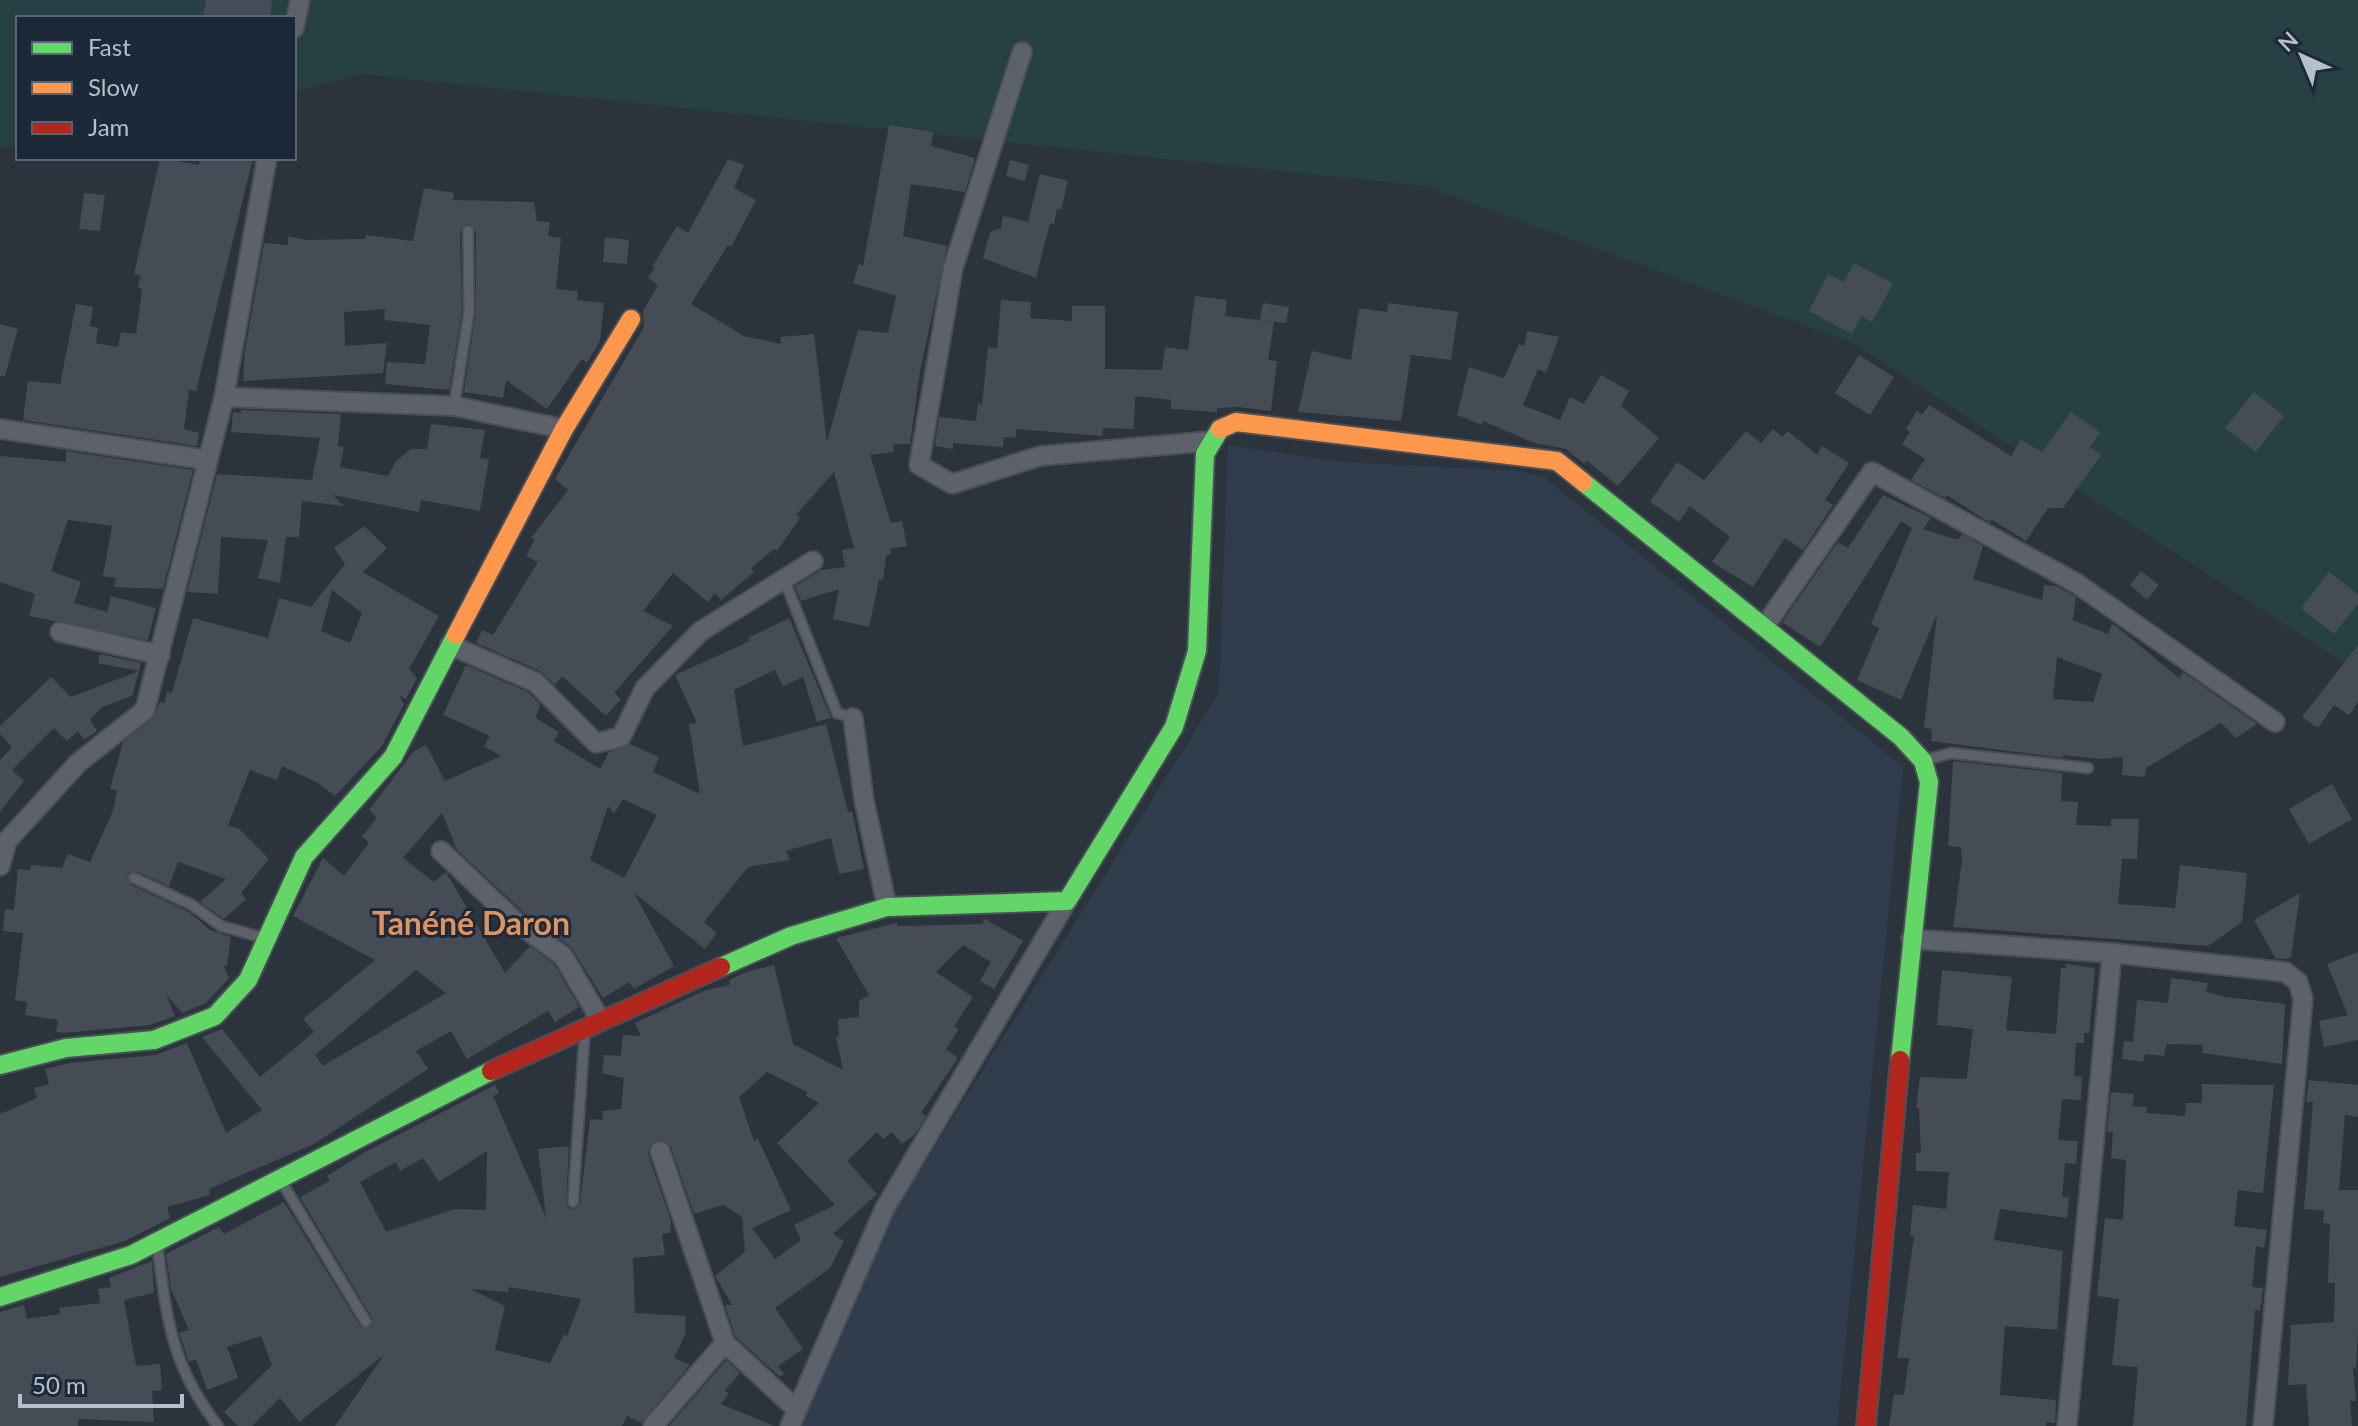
<svg xmlns="http://www.w3.org/2000/svg" width="2358" height="1426" font-family="Lato,sans-serif">
  <rect width="100%" height="100%" fill="#2b333d"/>
  <path fill="#313d4d" d="M1228 445 1343 462 1520 471 1545 478 1903 767 1837 1426H797L895 1206 919 1172 1219 693Z"/>
  <path fill="#274043" d="M0 0H2358V672L1853 343 1425 186 361 74 294 92V18H18V146L0 148Z"/>
  <path fill="#464c55" fill-rule="evenodd" d="M206 0H272L270 18H203Z
    M889 125 933 132 931 146 975 158 965 192 911 184 903 236 947 246 920 371 910 444H893L894 452 870 455 891 523 902 521 907 546 890 549 891 554 886 555 883 580H879L869 627 833 619 839 589 801 601 795 586 821 570 845 567 842 550 854 548 834 472 796 515 800 518 777 551 774 549 751 568 754 572 721 600 715 593 708 602 673 573 643 611 673 626 614 693 621 699 606 716 562 676 555 685 540 671 476 643 482 630 493 635 538 562 526 556 535 539 531 538 568 490 555 479 644 327 643 311 658 285 648 278 655 267H652L677 226 688 233 728 159 744 165 734 188 756 200 731 247 728 245 691 304 744 336 781 344 780 337 814 334 827 442 858 330 888 333 896 296 853 283 859 264 863 266Z
    M160 158 199 165 200 158H253L196 391 189 390 184 429 199 433 197 446 23 420 28 381 60 384 76 304 93 307 90 326 98 328 96 343 118 347 121 332 136 334 142 289 138 287 141 276 134 274Z
    M1010 160 1029 165 1025 181 1006 176Z
    M1040 174 1068 181 1061 210 1057 209 1054 224 1050 223 1036 278 983 258 990 232 1001 228 1003 216 1028 222Z
    M424 188 454 193 453 200 534 202 537 221 550 222 548 236 561 238 556 289 578 291 577 300 604 303 600 341 587 363 582 359 547 409 506 380 503 398 464 392 476 312V231L469 224 460 231 462 311 449 390 385 384 387 362 425 364 430 325 384 320 385 309 344 312 345 346 387 343 383 373 243 381 245 350 264 243 288 245V236L305 240 365 239 366 235 413 241Z
    M84 193 105 195 100 231 79 229Z
    M605 237 629 240 627 264 603 262Z
    M1854 263 1893 284 1872 322 1861 316 1852 334 1809 311 1828 274 1844 282Z
    M1195 296 1227 300 1225 316 1274 322 1268 360 1277 361 1271 411 1238 407 1217 408V412L1171 409V400L1135 396 1134 429 1103 428 1102 436 1016 429V438L1004 437 1003 447 953 443V449L935 446 939 417 976 421 978 404 982 405 988 347 997 348 1001 300 1031 302 1030 318 1072 321V306H1105V369L1162 370 1165 347 1188 350Z
    M1263 303 1289 307 1286 323 1260 320Z
    M1388 303 1458 312 1451 360 1411 355 1401 421 1298 412 1312 351 1351 360 1359 308 1387 312Z
    M0 324 18 329 5 376H0Z
    M1527 331 1559 337 1546 373 1538 369 1523 405 1560 420 1570 397 1584 404 1601 375 1629 391 1621 406 1659 438 1618 486 1586 460 1584 464 1566 449 1534 443 1483 421 1482 425 1457 415 1469 367 1504 378 1519 344 1524 346Z
    M1859 355 1894 377 1870 415 1835 393Z
    M2254 392 2284 416 2256 452 2225 428Z
    M1929 405 2011 456 2021 440 2042 452 2071 412 2100 432 2090 447 2101 455 2063 508H2048L2026 541 1991 519 1990 523 1947 495 1945 498 1911 480 1925 459 1902 444 1910 432 1906 429 1917 411 1922 415Z
    M241 410 341 414 338 446 344 447 340 467 388 476 396 461 411 449H427L431 424 485 430 480 458 489 459 480 511 421 500 419 512 333 495 344 506 302 501 299 537H286L280 583 258 578 268 540 221 537 218 594 187 592 217 474 312 480 320 438 231 432 233 412 241 413Z
    M1773 429 1782 437 1788 431 1817 455 1822 446 1849 463 1825 500 1833 505 1803 550 1785 538 1753 587 1712 562 1730 537 1690 506 1679 522 1650 502 1677 462 1704 480 1746 431 1761 443Z
    M66 451 193 470 163 589 114 587 116 578 103 576 112 526 68 520 51 571 81 582 74 603 107 612 111 596 156 608 148 640 29 616 35 594 0 582V456L66 462Z
    M1883 495 1931 518 1923 529 1958 540 1962 534 1983 546 1973 579 2042 600 2044 585 2056 586 2076 597 2073 620 2108 634 2112 624 2117 627 2179 678 2183 672 2257 724 2236 738 2221 723 2146 768 2145 777 2122 775 2123 757 2102 759 2063 755V758L1931 741 1932 729 1924 728 1937 614 1901 700 1857 680 1879 628 1871 624 1912 528 1901 521 1820 647 1782 622 1838 542 1848 548ZM2057 657 2102 674 2093 702 2053 699Z
    M364 526 387 548 363 572 439 616 409 669 417 678 406 699 399 695 404 704 382 746 335 796 318 783 282 766 277 780 250 770 228 825 239 829 269 859 241 893 246 899 224 919 200 902 226 879 178 862 169 886 136 871 127 876 131 885 189 912 210 930 231 937 227 966H224L229 978 206 1003 182 1013 166 994 175 1016 150 1025 64 1033 56 1032 58 1020 25 1015 27 1002 15 1000 23 933 3 931 5 909 14 910 18 869 30 870 31 865 62 868 68 854 90 862 113 811 117 790 110 789 123 742 152 719 160 702 164 703 167 692 172 693 193 618 268 638 279 598 311 607 345 564 334 548ZM332 590 362 613 350 643 321 631Z
    M2141 571 2159 585 2147 600 2130 585Z
    M2329 572 2358 594V604L2334 634 2301 608Z
    M789 618 831 718 817 722 803 677 783 686 775 670 734 690 743 746 826 724 848 812 852 811 864 869 839 874 831 838 786 851 790 860 748 867 704 922 717 933 705 949 634 893 674 966 634 989 629 982 603 998 571 947 523 912 457 850 442 813 403 858 434 882 446 872 505 973 530 946 554 964 579 1007 555 1022 548 1011 467 1059 451 1031 416 1051 428 1069 314 1144 209 1189 210 1195 167 1207 170 1218 125 1241 0 1277V1114L37 1098 34 1088 49 1084 45 1069 69 1063 155 1055 187 1043 226 1133 262 1110 202 1037 222 1029 260 1077 314 1032 303 1019 375 960 293 916 323 858 344 876 369 843 362 836 377 818 369 810 413 752 426 745 445 781 501 756 484 746 490 736 443 715 466 665 528 692 540 704 536 718 559 732 554 741 600 769 609 752 630 744 659 757 653 772 700 794 689 724 697 723 675 675 750 641 748 638ZM623 799 657 815 624 878 590 860 608 806 614 814ZM416 970 446 993 323 1066 315 1055Z
    M2358 645V702L2349 715 2334 705 2318 728 2302 717Z
    M100 654 141 663 132 696 102 707 90 719 97 731 84 740 78 731 67 741 54 728 12 770 24 781 0 812V760L12 747 0 734V726L51 677 71 697 139 671 98 663Z
    M1953 761 2062 773 2061 801 2078 802 2076 825 2111 826V819H2139L2137 859H2122L2118 904 2175 908 2180 865 2247 873 2242 922 2208 946 1953 927 1962 860 1961 847 1948 846Z
    M2332 784 2352 819 2309 844 2289 809Z
    M2300 893 2291 958 2276 959 2254 920Z
    M985 919 1023 941 994 989 980 981 991 962 963 945 936 972 973 997 954 1026 959 1029 946 1049 958 1058 921 1113 926 1116 916 1133 902 1144 892 1132 883 1139 877 1132 847 1161 877 1194 833 1234 844 1241 830 1268 775 1308 803 1349 778 1366 784 1374 780 1377 735 1336 725 1305H732L715 1276 745 1252 742 1217 723 1205 694 1214 671 1147 662 1139 651 1144 648 1154 671 1221 670 1233 662 1234 665 1255 633 1258 635 1313 686 1316 685 1335 674 1358 690 1365 641 1423 627 1416 622 1426H335L384 1355 299 1422 280 1398 252 1426H238L224 1412 272 1365 261 1336 227 1347 238 1378 207 1390 196 1359 189 1362 179 1333 189 1330 171 1289 166 1254 219 1227 224 1234 284 1202 360 1326 369 1329 372 1318 300 1197 330 1181 327 1176 367 1151 495 1085 499 1093 493 1096 546 1218 538 1149 569 1146 566 1202 568 1208 576 1209 580 1203 590 1119 603 1120 602 1111 621 1109 624 1078 602 1073 604 1055 621 1056 623 1035 641 1036 635 1023 706 990 730 985 729 980 746 972 774 965 793 1044 843 1070 836 1037H839L838 1019 859 1017V1001L869 995 836 938 897 923V926L982 924ZM767 1072 807 1092 806 1096 819 1103 777 1143 835 1205 794 1225 801 1240 775 1259 752 1228 791 1210 758 1139 754 1141 739 1097ZM487 1151 486 1210 455 1209 386 1232 360 1182 396 1162 400 1171 423 1158 439 1182ZM509 1287 581 1299 567 1336 564 1334 550 1363 495 1350 505 1306 470 1289 508 1292Z
    M2358 952V1040L2324 1047 2319 1021 2348 1015 2327 964Z
    M2066 964 2095 968 2089 1033H2084V1043H2076L2074 1076 2082 1077 2081 1100 2062 1099 2058 1140 2078 1141 2076 1164 2065 1163 2062 1197H2069L2067 1218 2000 1209 1994 1240 2063 1251 2057 1330 2005 1326 2000 1395 2056 1400 2055 1423 2046 1422V1426H1889L1894 1394 1904 1395 1909 1358H1897L1914 1236 1910 1235 1913 1205 1946 1209 1949 1172 1916 1171V1153H1921L1919 1108H1916L1920 1077 1966 1079 1967 1076 1973 1029 1937 1025 1942 970 2012 977 2006 1030 2056 1034 2061 968H2066Z
    M2171 978 2208 983 2206 992 2226 997 2285 1004 2282 1064 2202 1053 2203 1045 2167 1044 2164 1056 2145 1054 2143 1062 2122 1059 2124 1041 2133 1042 2137 1000 2168 1003Z
    M2309 1080 2358 1085V1117L2345 1115 2339 1190H2358V1331L2356 1368H2353L2356 1401H2350L2352 1426H2309L2306 1384 2288 1385 2291 1325 2334 1322 2335 1283H2328L2330 1224 2323 1223 2324 1211 2304 1209 2313 1102H2306Z
    M2202 1084 2274 1085 2263 1193 2238 1190 2234 1226 2267 1230 2264 1248 2256 1246 2252 1287 2263 1288 2260 1311 2255 1310 2246 1426H2133L2138 1367 2112 1365 2119 1299 2097 1296 2105 1218 2123 1220 2126 1160 2111 1158 2113 1132H2107L2111 1092 2134 1094 2132 1106 2147 1107 2146 1113 2185 1116 2186 1103H2202Z
    M152 1261 154 1293 124 1300 136 1366 160 1364 162 1390 152 1391 154 1422 78 1419V1426H0V1312L24 1305 27 1319 60 1314 59 1308 100 1303 98 1289 111 1287 109 1278Z
    M726 1360 740 1373 725 1390 729 1394 721 1404 774 1426H669Z"/>
  <g fill="none" stroke-linecap="round" stroke-linejoin="round">
    <defs>
      <path id="lane" d="M454 406 469 312 468 231
        M784 579 837 713 853 718
        M1926 760 1951 753 2088 768
        M134 878 192 905 221 926 264 938
        M281 1181 366 1322
        M573 1202 585 1029
        M157 1243C167 1318 170 1364 218 1426"/>
      <path id="street" d="M294 28 300 0
        M1022 52 953 268 919 465 952 484 1040 456 1211 441
        M224 397 454 406 564 429
        M0 429 208 460
        M1764 627 1872 472 2076 583 2275 722
        M60 632 160 655
        M450 645 535 682 596 743 621 737 645 688 701 631 813 561
        M853 718 864 800 887 907
        M441 851 515 921 563 956 601 1021
        M0 866 7 841 78 763 145 710 224 397 267 158
        M1911 939 2112 953 2285 972 2298 982 2303 999 2263 1426
        M660 1151 725 1343 797 1410
        M653 1426 725 1343
        M790 1426 885 1208 1067 901
        M2067 1426 2112 953"/>
      <path id="fast" d="M1583 482 1901 737 1923 761 1929 782 1900 1060
        M721 967 791 936 887 907 1067 901 1174 727 1197 651 1205 454 1220 429
        M0 1065 66 1048 154 1040 215 1016 248 980 304 857 393 757 456 635
        M0 1297 131 1255 491 1071"/>
      <path id="slow" d="M1220 429 1236 422 1557 461 1583 482
        M456 635 564 429 631 319"/>
      <path id="jam" d="M491 1071 721 967
        M1866 1426 1900 1060"/>
    </defs>
    <use href="#lane" stroke="#4a4f57" stroke-width="13"/>
    <use href="#street" stroke="#4a4f57" stroke-width="22"/>
    <use href="#fast" stroke="#4a4f57" stroke-width="22"/>
    <use href="#slow" stroke="#4a4f57" stroke-width="22"/>
    <use href="#jam" stroke="#4a4f57" stroke-width="22"/>
    <use href="#lane" stroke="#5c616a" stroke-width="9"/>
    <use href="#street" stroke="#5c616a" stroke-width="18"/>
    <use href="#fast" stroke="#63d668" stroke-width="18"/>
    <use href="#slow" stroke="#ff974d" stroke-width="18"/>
    <use href="#jam" stroke="#b3261e" stroke-width="18"/>
  </g>
  <g text-anchor="middle" stroke-width="6" stroke-linejoin="round" paint-order="stroke">
    <g font-size="32" font-weight="bold" fill="#df935f" stroke="#1d2938">
      <text x="471" y="935">Tanéné Daron</text>
    </g>
  </g>
  <rect x="16" y="16" width="280" height="144" fill="#1d2938" stroke="#5a6574" stroke-width="2"/>
  <rect x="32" y="42" width="40" height="12" fill="#63d668" stroke="#5a6574" stroke-width="2"/>
  <text x="88" y="56" font-size="24" fill="#b6bfcd">Fast</text>
  <rect x="32" y="82" width="40" height="12" fill="#ff974d" stroke="#5a6574" stroke-width="2"/>
  <text x="88" y="96" font-size="24" fill="#b6bfcd">Slow</text>
  <rect x="32" y="122" width="40" height="12" fill="#b3261e" stroke="#5a6574" stroke-width="2"/>
  <text x="88" y="136" font-size="24" fill="#b6bfcd">Jam</text>
  <g transform="translate(2302 56) rotate(316)" stroke="#1d2938" stroke-width="6" paint-order="stroke">
  <path d="M0-6L14 30L0 20L-14 30Z" fill="#b6bfcd"/>
  <text y="-12" font-size="22" font-weight="bold" text-anchor="middle" fill="#b6bfcd">N</text>
  </g>
  <path d="M20 1394v12h162v-12" fill="none" stroke="#b6bfcd" stroke-width="4"/>
  <text x="32" y="1394" font-size="24" fill="#b6bfcd" stroke="#1d2938" stroke-width="6" paint-order="stroke">50 m</text>
</svg>
